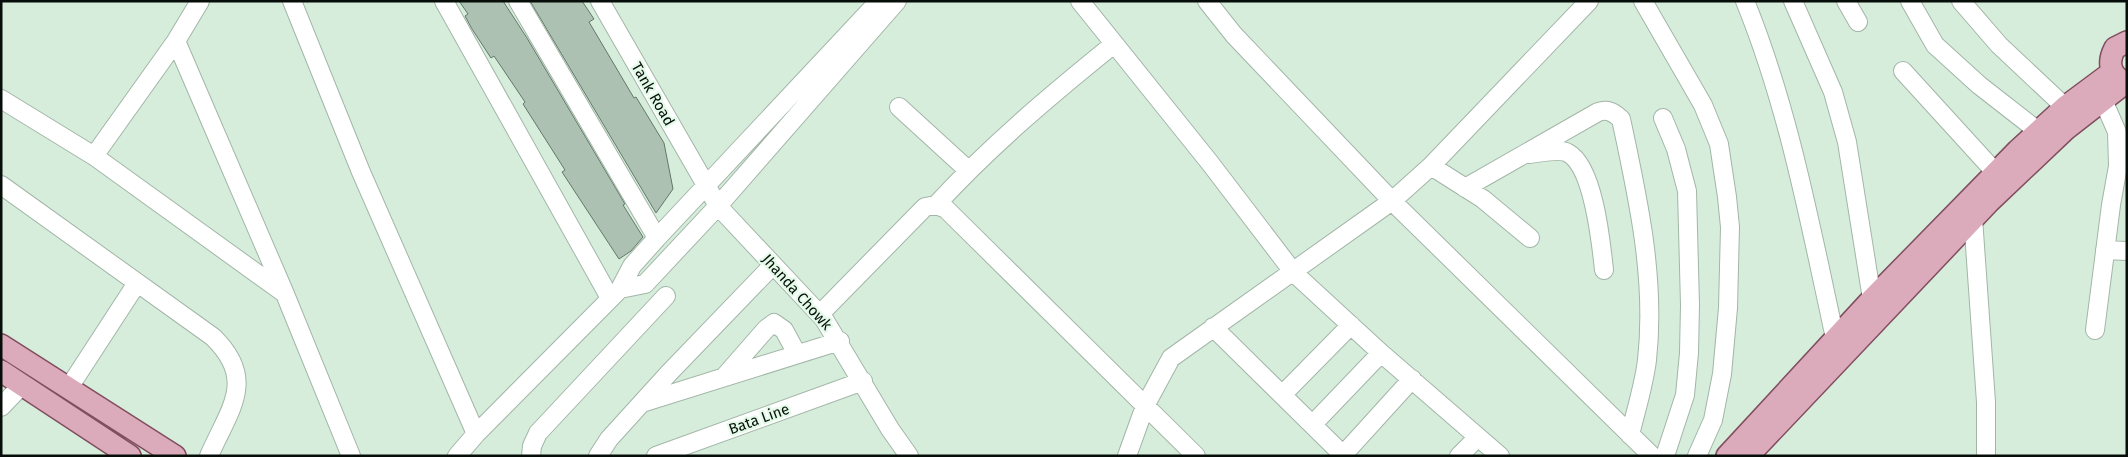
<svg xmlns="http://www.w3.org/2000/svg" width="2128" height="457" font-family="'Fira Sans',sans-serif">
  <rect width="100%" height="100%" fill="#d7eddc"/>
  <path fill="#acc1b1" stroke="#647869" d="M459 1H503L527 38 625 204 623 205 643 237 631 251 619 259 562 172 565 170 523 104 525 102 494 56 491 58 472 29 465 16 468 14Z
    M530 1H582L594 19 589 22 634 98 636 97 664 143 673 189 656 213Z"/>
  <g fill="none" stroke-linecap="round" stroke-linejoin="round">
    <defs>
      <path id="minor" d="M292 1 361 172 476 434
        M444 1 610 298
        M518 1 657 238
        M600 1 718 206 824 319 890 429 909 456
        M1080 1 1210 163 1294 273 1381 353 1500 456
        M1207 1 1234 35 1392 201 1652 456
        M1643 1 1703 105 1719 144 1727 197 1730 227 1728 308 1722 374 1713 420 1697 456
        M1745 1C1789 109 1810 224 1835 338
        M1793 1 1833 92 1847 142 1872 299
        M1846 1 1858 22
        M1910 1 1935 45 1979 85 2038 131
        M1961 1 1999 45 2065 107
        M176 41 285 294 351 456
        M1903 71 1996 173
        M1 99 94 156 284 293
        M899 107 969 171
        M1663 118 1676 149 1687 191 1690 305 1689 353 1685 395 1665 456
        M1529 154C1540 153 1559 148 1568 153 1594 167 1601 243 1604 270
        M94 156 176 41 200 1
        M1431 166 1483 199 1530 238
        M1 185 213 337C257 380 230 408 209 456
        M1465 188 1598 112C1608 109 1613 112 1621 119 1638 198 1656 279 1647 360 1644 385 1636 410 1630 435
        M936 205C990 146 1052 94 1114 44
        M1973 218 1986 402V456
        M2105 250 2127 251
        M620 289 645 284 718 206 897 1
        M820 314 925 207 936 205 946 209 1196 456
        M1213 327 1344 456
        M2095 330 2111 205 2118 166 2117 132 2103 100
        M724 377 766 329 774 323 784 330 797 354
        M68 389 137 283
        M1283 394 1351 325
        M642 403 840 341
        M1 407 22 385
        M1313 424 1381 353
        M1343 455 1412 379
        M457 456 476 434 620 289 632 266 657 238 879 1
        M531 456 532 446 538 433 666 296
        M598 456 609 439 668 374 773 265
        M656 456 863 381
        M1127 456 1145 406 1171 358 1392 201 1431 166 1589 1
        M1459 456 1477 438"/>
      <path id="major" d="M2122 81C2109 73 2108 61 2115 48L2127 42
        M1 345 175 456
        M1 371 130 456
        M1727 456 1872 299 2018 150 2065 107 2112 72
        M1748 456 1989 202 2066 129 2125 83"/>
    </defs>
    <use href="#minor" stroke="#a2b6a7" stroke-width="20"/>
    <use href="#major" stroke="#814e5f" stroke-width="24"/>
    <use href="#minor" stroke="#fff" stroke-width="18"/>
    <use href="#major" stroke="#dbaabb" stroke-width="21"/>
  </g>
  <g text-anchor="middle" stroke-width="4.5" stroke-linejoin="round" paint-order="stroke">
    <g font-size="15" fill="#070e09" stroke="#e4fae9">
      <text transform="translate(653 94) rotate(60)" y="5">Tank Road</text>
      <text transform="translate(797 292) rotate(48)" y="5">Jhanda Chowk</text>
      <text transform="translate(759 419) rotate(-20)" y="5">Bata Line</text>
    </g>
  </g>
  <rect width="2128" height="457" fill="none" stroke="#070e09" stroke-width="5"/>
</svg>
